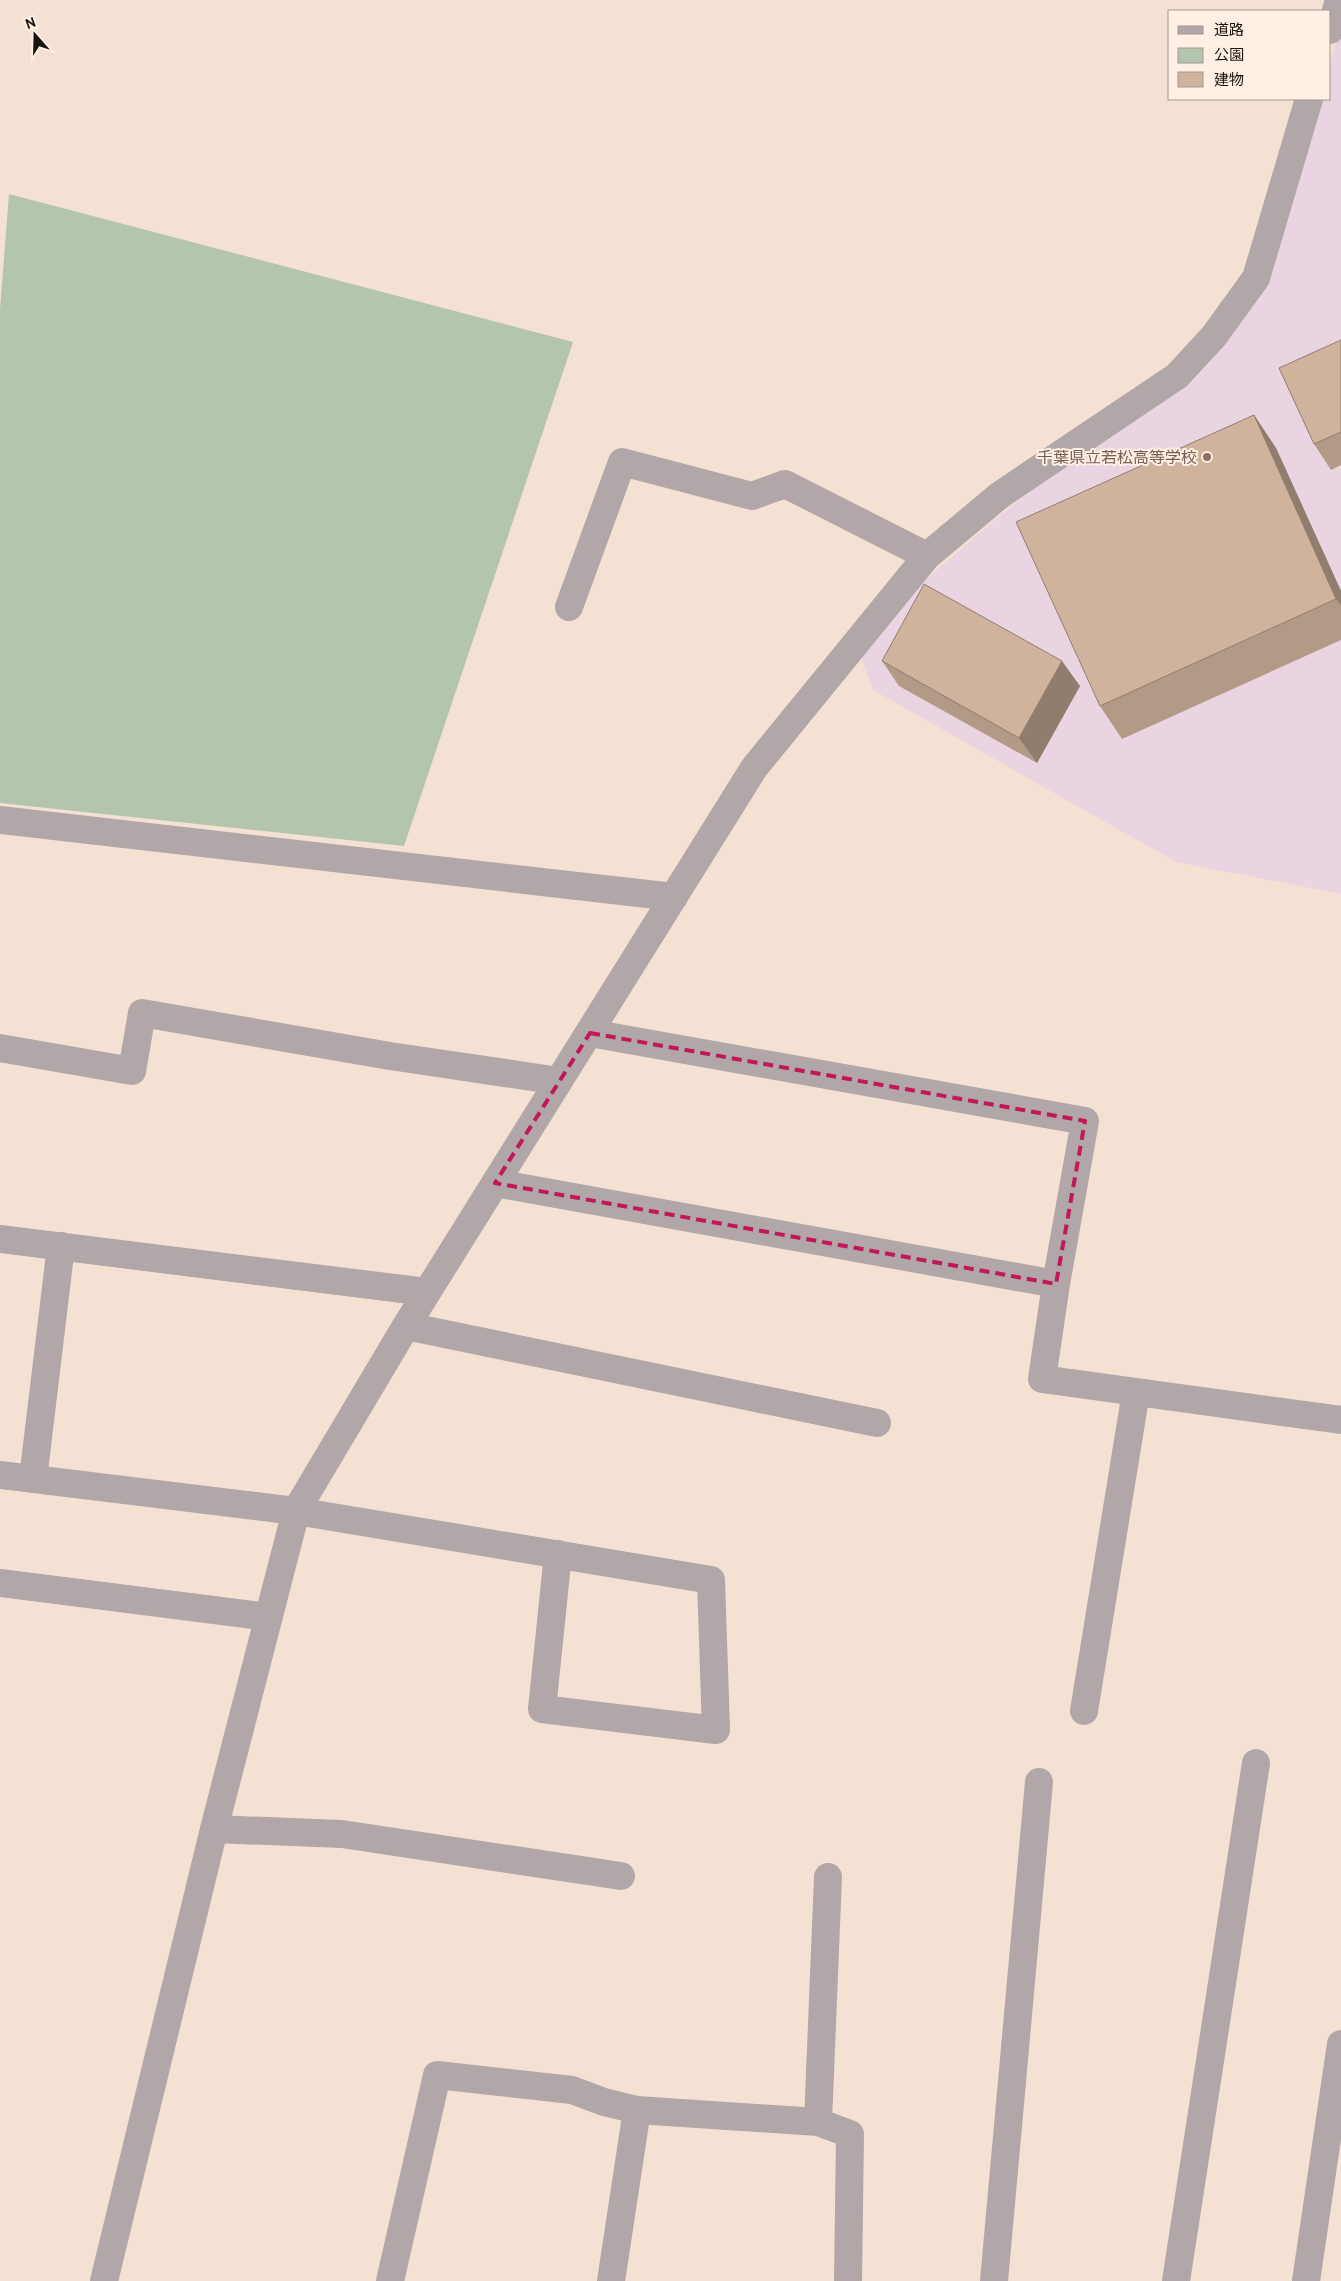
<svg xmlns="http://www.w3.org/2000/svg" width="1341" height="2281" font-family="Cabin,'Noto Sans JP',sans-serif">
  <rect width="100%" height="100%" fill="#f4e1d3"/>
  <path fill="#ead4e1" d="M1341 26V894L1176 862 873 690 859 652 926 579 1004 512 1143 403 1229 327 1319 99H1330V63Z"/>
  <path fill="#b4c5af" d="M9 194 573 342 404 846 0 803V309Z"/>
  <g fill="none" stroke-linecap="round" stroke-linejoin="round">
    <path stroke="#b1a6a8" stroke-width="28" d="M1330 30 1339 0
      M569 607 622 462 752 496 785 484 927 556
      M0 820 674 897
      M0 1048 132 1071 142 1013 390 1056 559 1081
      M495 1183 1056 1284 1085 1121 590 1033
      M0 1239 427 1292
      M1056 1284 1042 1379 1341 1420
      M406 1326 877 1423
      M0 1475 296 1511 711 1580 716 1730 542 1709 558 1554
      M33 1479 61 1246
      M0 1583 269 1617
      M1084 1711 1136 1392
      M214 1829 342 1834 621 1876
      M818 2122 828 1877
      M104 2281 214 1829 296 1511 406 1326 754 768 927 556 1000 495 1177 376 1214 336 1256 278 1309 99
      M390 2281 437 2075 572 2090 604 2102 637 2110 818 2122 850 2134 848 2281
      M611 2281 637 2110
      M994 2281 1039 1782
      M1176 2281 1256 1763
      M1306 2281 1341 2044"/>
  </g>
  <path fill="#b29a87" d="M1341 340V465L1331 470 1314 444Z
    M1254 415 1276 448 1341 591V640L1122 739 1100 706Z
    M882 661 1080 686 1037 763 899 686Z"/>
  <path fill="#917d6e" d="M1254 415 1276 448 1341 591V605L1336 599Z
    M1062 661 1080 686 1037 763 1019 738Z"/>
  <path fill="#cfb39d" stroke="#917d6e" d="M1341 340V432L1314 444 1279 368Z
    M1254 415 1336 599 1100 706 1016 522Z
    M924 584 1062 661 1019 738 882 661Z"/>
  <path fill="none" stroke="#c2185b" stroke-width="4" stroke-dasharray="10 6" stroke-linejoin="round" d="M590 1033 1085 1121 1056 1284 495 1183Z"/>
  <circle fill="#8d6e63" stroke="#ffefe4" stroke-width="2" cx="1207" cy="457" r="5"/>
  <g text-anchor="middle" stroke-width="4" stroke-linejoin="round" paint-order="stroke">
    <g font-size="16" fill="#785e54" stroke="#ffefe4" text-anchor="end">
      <text x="1197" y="463">千葉県立若松高等学校</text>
    </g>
  </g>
  <rect x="1168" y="10" width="162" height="90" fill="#ffefe4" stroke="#a3978f"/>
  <rect x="1178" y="26" width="25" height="8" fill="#b1a6a8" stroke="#a3978f"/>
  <text x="1214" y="35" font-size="15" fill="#1a140f">道路</text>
  <rect x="1178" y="48" width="25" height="15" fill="#b4c5af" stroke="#a3978f"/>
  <text x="1214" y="60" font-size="15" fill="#1a140f">公園</text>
  <rect x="1178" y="72" width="25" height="15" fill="#cfb39d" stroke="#a3978f"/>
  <text x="1214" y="85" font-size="15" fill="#1a140f">建物</text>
  <g transform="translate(35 35) rotate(340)" stroke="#ffefe4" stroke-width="4" paint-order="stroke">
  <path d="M0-4L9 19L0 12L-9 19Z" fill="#1a140f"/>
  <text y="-8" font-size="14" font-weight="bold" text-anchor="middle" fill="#1a140f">N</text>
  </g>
</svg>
